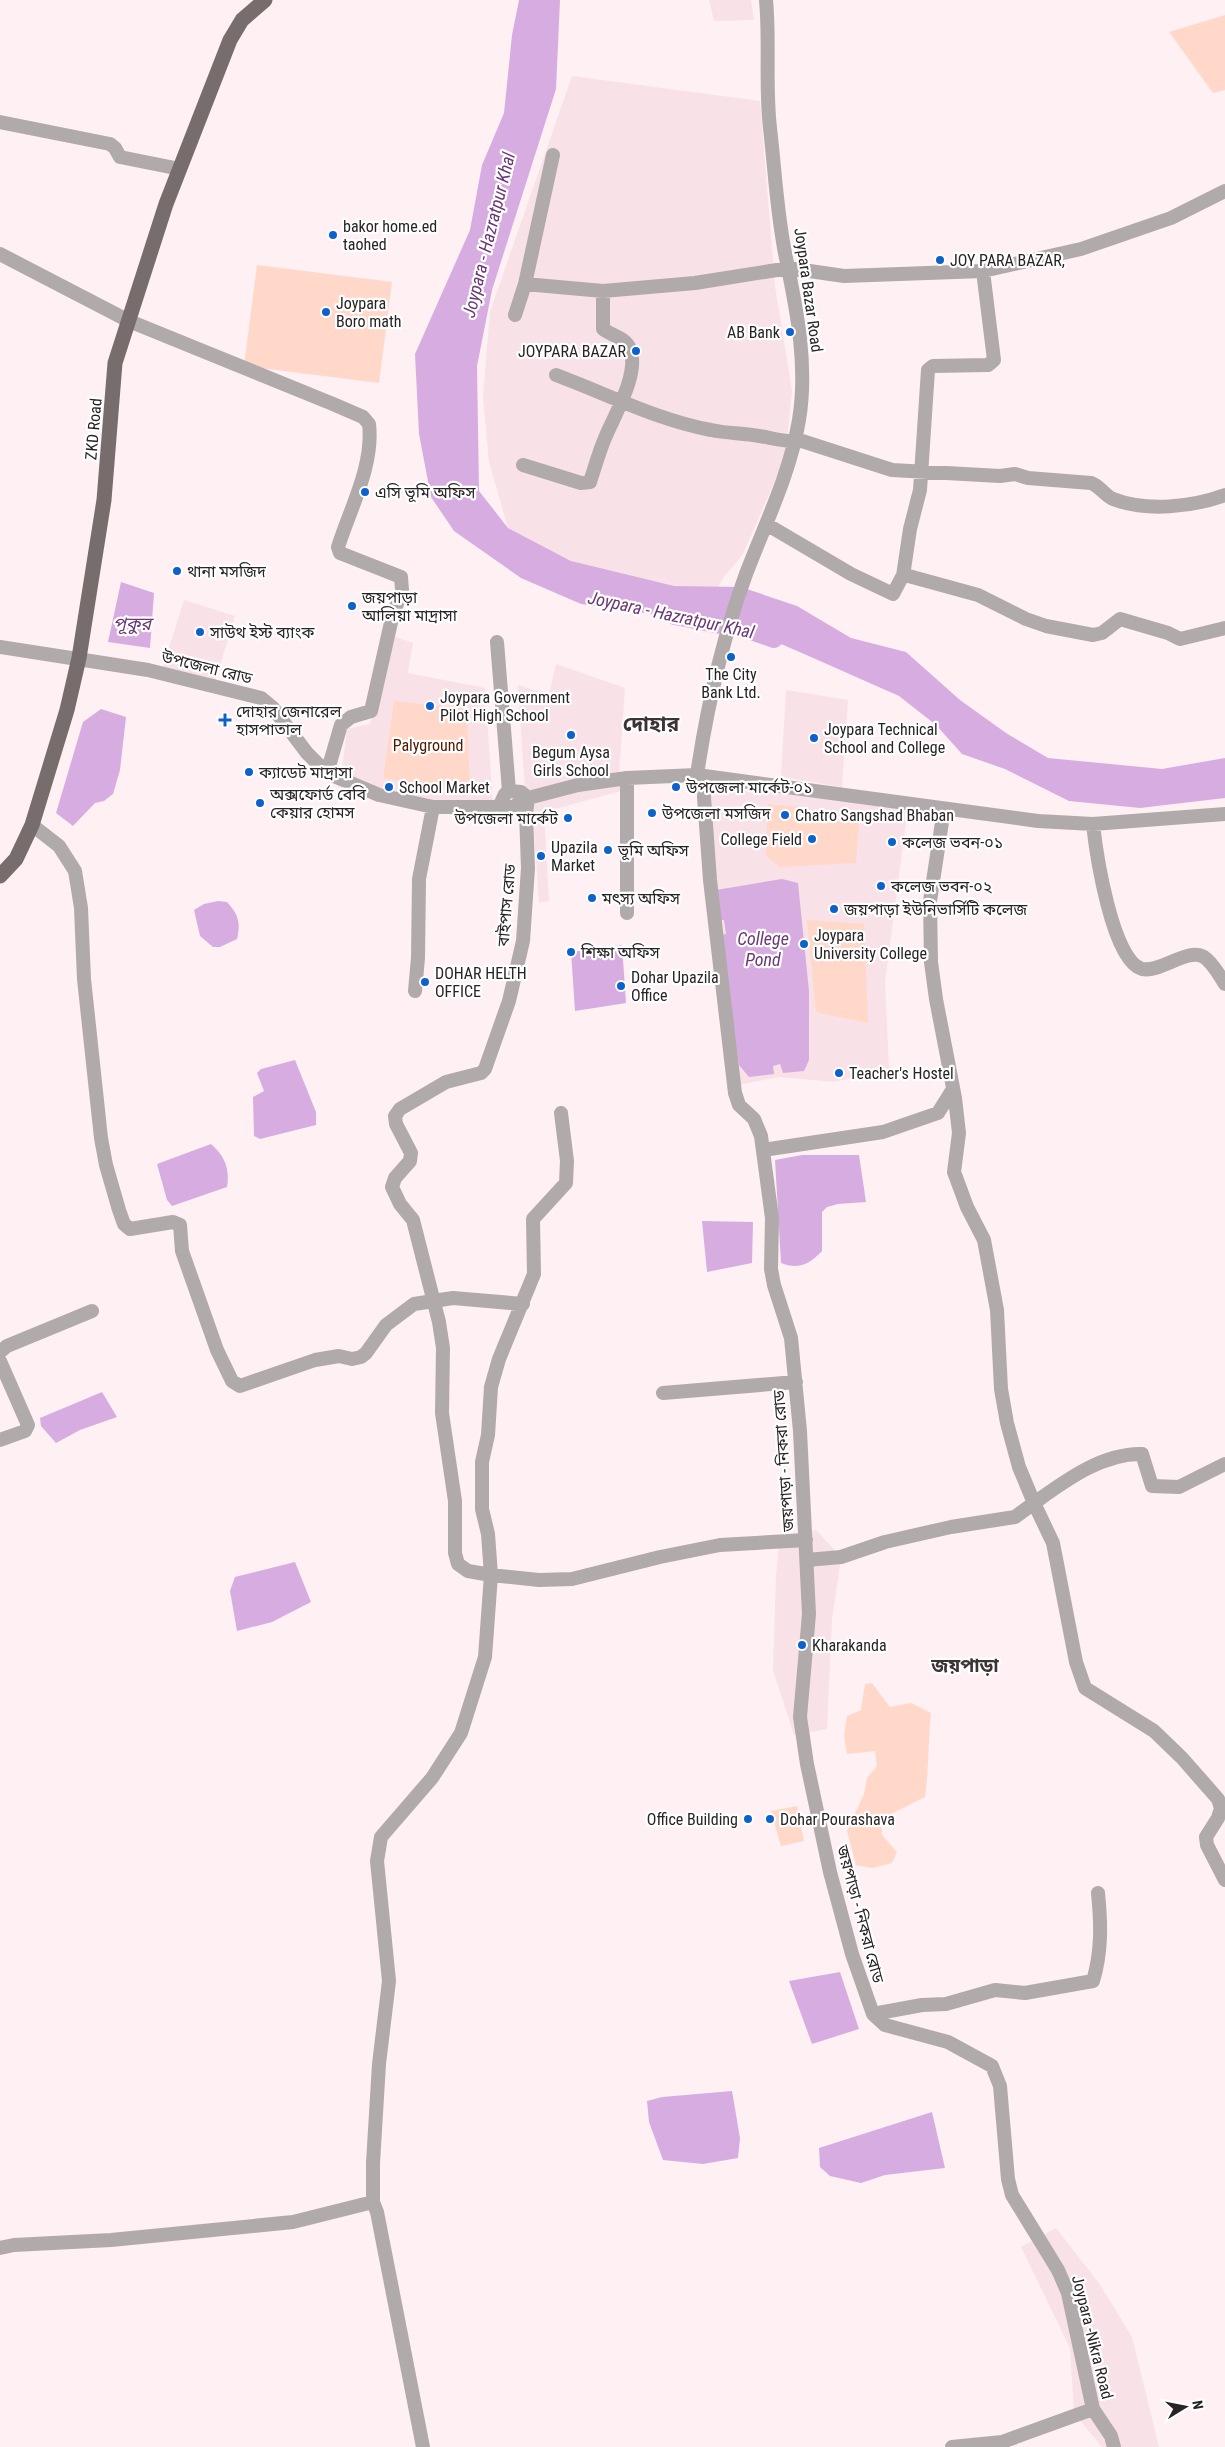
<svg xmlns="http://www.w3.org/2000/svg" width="1225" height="2447" font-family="'Roboto Condensed','Noto Sans Bengali',sans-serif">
  <rect width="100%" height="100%" fill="#fef0f3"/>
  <path fill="#f8e1e7" d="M709 0H751L754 20 714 21Z
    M572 76 760 101 775 286 792 391 785 458 743 554 724 577 708 602 571 561 508 528 489 462 483 397 490 312Z
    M184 600 235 616 214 685 162 670Z
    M393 636 413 643 408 673 485 688 493 804 432 805 341 778 347 729 370 724Z
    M556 664 625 688 619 774 525 791 518 685 549 695Z
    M786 690 848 700 842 787 781 777Z
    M623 781 625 790 544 812 549 901 539 903 532 802Z
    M706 791 801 792 908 808 885 982 889 1070 834 1082 779 1077 738 1085Z
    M816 1530 841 1557 832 1620 827 1729 794 1735 773 1670 776 1575 780 1536Z
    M1056 2228 1099 2283 1132 2337 1159 2447H1102L1074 2413 1070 2348 1021 2247Z"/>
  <path fill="#ffd8ca" d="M1225 15V90L1213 93 1169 32Z
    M257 265 392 282 379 383 244 366Z
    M394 701 467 709 470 791 383 778Z
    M768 804 809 808 814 820 859 822 856 863 779 867 766 855Z
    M807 920 864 924 868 1023 816 1012Z
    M872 1683 890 1707 911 1703 931 1713C928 1741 929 1769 925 1797L881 1819 882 1835 897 1852 892 1863 872 1868 856 1865 847 1831 864 1794 867 1778 877 1766 875 1751 847 1754 844 1736 847 1716 861 1710 865 1684Z
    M797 1806 804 1841 781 1846 771 1811Z"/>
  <path fill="#d7ade1" d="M519 0H560L556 89 492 290 477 366 479 491 508 528 571 561 674 586 741 587 797 606 851 638 906 652 960 700 1006 733 1048 758 1162 769 1225 758V798L1140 808 1069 801 1005 769 962 754 936 725 899 696 811 657 751 631 694 620 581 604 521 578 454 531 431 497 419 434 415 354 470 230 482 165 504 113 512 35Z
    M121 582 154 593 150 648 108 642Z
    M101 709 126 717 120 770 113 794 104 801 95 803 73 826 56 813 83 722Z
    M782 879 798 883 809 991V1060L804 1071 783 1073 780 1064 773 1066 774 1074 749 1077 739 1065 720 935 726 934 724 920H718L716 890Z
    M218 901 227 902C238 914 241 922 237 939L220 947H213L200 936 194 910 204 904Z
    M622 945 626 1003 575 1011 571 952Z
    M295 1060 316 1112V1125L260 1139 254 1136 253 1097 264 1091 257 1073 261 1069Z
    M211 1144C225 1156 230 1169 227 1187L172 1206 167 1200 157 1164Z
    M802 1155H859L866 1202 838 1204 827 1207 822 1212V1251C810 1264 798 1270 781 1263L775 1160Z
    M702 1221 753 1222 752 1263 707 1272Z
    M102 1392 117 1417 80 1430 56 1443 41 1426 40 1418Z
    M295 1562 311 1602 272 1622 237 1631 230 1591 235 1577Z
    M840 1972 859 2029 812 2044 789 1981Z
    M732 2091 740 2138 738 2158 703 2164 663 2160 649 2122 647 2101 662 2097Z
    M932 2112 945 2168 885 2175 861 2183 830 2176 820 2167 819 2148Z"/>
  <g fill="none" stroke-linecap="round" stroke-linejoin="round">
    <path stroke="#d7ade1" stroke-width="18" d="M675 616 751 631 774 639"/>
    <path stroke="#b0aaaa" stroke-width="14" d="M0 122 110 144 115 148 120 157 180 169
      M0 254 129 321 333 404 363 417 369 424C374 465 350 509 338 547L340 553 401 577 402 590 392 618 371 711 351 717 341 725 327 773
      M525 284 603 291 695 283 789 268 844 276 983 271 1081 249 1171 218 1225 191
      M515 315 525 284 553 155
      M556 375C607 394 657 420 711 430 725 433 739 433 753 435 770 437 785 443 802 441L892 470 1000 476 1015 474 1028 478 1091 483C1100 486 1104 495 1113 499 1147 512 1192 507 1225 495
      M523 465 581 483 590 482C595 467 599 452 605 438 614 416 640 373 630 349 625 337 612 336 603 329V291
      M766 524 851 574 893 594 902 577 905 575 978 595 1026 619 1046 626 1093 635 1102 633 1120 619 1168 633 1180 639 1225 628
      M903 576 910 529 920 490 928 370 933 366 988 365 994 360 983 271
      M497 642 509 791
      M0 647 148 670 261 698 273 708 307 753 327 773 379 795 433 807H513L528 798 578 785 627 778 697 775C707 707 722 640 746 574 765 524 790 474 799 420 808 366 797 311 786 258 777 216 775 171 770 128 765 85 770 42 766 0
      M697 775 1038 821 1093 824 1225 814
      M627 778V913
      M705 778 704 797 710 880 735 1093 739 1105 754 1119 761 1136 772 1218 771 1269 774 1285 791 1338 800 1431 809 1614 800 1717 807 1764 830 1872 852 1954 873 2014 885 2025 948 2042 992 2066 1000 2086 1008 2179 1012 2195 1058 2270 1068 2293 1093 2409 1111 2436 1114 2447
      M499 807 505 794 509 791 521 792 528 798 526 813 528 868 523 941 509 1001 485 1069 481 1073 446 1082 400 1109 395 1116 396 1124 411 1153 410 1161 395 1178 392 1187 400 1204 413 1220 439 1322 443 1348 442 1413 455 1501V1553L458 1564 468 1571 491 1575 539 1580 572 1579 660 1557 720 1545 806 1540
      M1093 824C1096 852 1112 961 1142 969 1161 973 1188 947 1204 957 1213 963 1219 975 1225 984
      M32 825 59 846 75 871 81 908 84 979 101 1138 106 1165 119 1210 124 1224 130 1229 173 1222 180 1225 182 1251 217 1350 232 1381 240 1386 315 1360 339 1356 352 1359 361 1357 366 1353 386 1325 414 1304 453 1298 523 1304
      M415 991 418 958 419 879 433 807
      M763 1150 883 1132 938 1113 953 1089
      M0 1352 7 1346 92 1311
      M0 1361 28 1425 25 1431 0 1440
      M663 1393 796 1382
      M1225 1464 1179 1487 1152 1486 1142 1454C1102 1453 1065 1481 1034 1503L1053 1543 1076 1662 1085 1688 1154 1731 1182 1758 1218 1799 1221 1808 1218 1818 1206 1837 1207 1845 1225 1880
      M807 1560 841 1557 885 1542 951 1527 1015 1517 1034 1503 1019 1467 1007 1423 1001 1389 997 1310 984 1240 967 1207 954 1172 959 1133 955 1098 936 999 931 962 930 901 944 809
      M873 2014 922 2005 946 2004 995 1990 1025 1993 1093 1981C1102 1951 1101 1923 1098 1893
      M0 2248 14 2245 111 2240 293 2222 373 2202
      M423 2447 377 2212 373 2202V2163L379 2064 389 1981 377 1861 381 1837 432 1778 461 1733 485 1657 491 1575 488 1534 482 1509V1462L488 1435 491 1387 499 1359 534 1274 533 1219 566 1183 567 1161 561 1113
      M952 2447 1002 2442 1093 2409"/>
    <path stroke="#776d6c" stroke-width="15" d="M0 876 16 859 32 825 67 710 79 658 104 500 115 363 166 204 230 40 242 20 265 0"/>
  </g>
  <g fill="#0d61ca" stroke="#fff" stroke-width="2">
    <circle cx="333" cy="235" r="5"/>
    <circle cx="940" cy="260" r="5"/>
    <circle cx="326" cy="312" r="5"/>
    <circle cx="790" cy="332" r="5"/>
    <circle cx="636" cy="351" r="5"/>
    <circle cx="365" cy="492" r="5"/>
    <circle cx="177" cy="571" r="5"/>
    <circle cx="352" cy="606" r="5"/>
    <circle cx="200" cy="632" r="5"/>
    <circle cx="731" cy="657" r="5"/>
    <circle cx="430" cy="706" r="5"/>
    <path d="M222.5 712.5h5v5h5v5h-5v5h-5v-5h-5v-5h5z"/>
    <circle cx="571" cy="735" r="5"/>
    <circle cx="814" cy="738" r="5"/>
    <circle cx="249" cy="772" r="5"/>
    <circle cx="389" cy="787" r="5"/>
    <circle cx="676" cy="787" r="5"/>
    <circle cx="260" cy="803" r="5"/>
    <circle cx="652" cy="813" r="5"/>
    <circle cx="785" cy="815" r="5"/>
    <circle cx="568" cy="818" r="5"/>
    <circle cx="812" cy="839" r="5"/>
    <circle cx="892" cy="842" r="5"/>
    <circle cx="608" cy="850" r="5"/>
    <circle cx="541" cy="856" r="5"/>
    <circle cx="881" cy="886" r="5"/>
    <circle cx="592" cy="898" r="5"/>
    <circle cx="834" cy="909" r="5"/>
    <circle cx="804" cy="944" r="5"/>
    <circle cx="571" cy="952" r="5"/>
    <circle cx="425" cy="982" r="5"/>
    <circle cx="621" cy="986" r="5"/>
    <circle cx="839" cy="1073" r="5"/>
    <circle cx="802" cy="1645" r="5"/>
    <circle cx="748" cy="1819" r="5"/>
    <circle cx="770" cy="1819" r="5"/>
  </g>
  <g text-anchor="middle" stroke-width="4.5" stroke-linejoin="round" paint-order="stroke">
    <g font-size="16" fill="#282324" stroke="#fff" text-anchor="start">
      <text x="343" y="232">bakor home.ed<tspan x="343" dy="18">taohed</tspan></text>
      <text x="950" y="266">JOY PARA BAZAR,</text>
      <text x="336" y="309">Joypara<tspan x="336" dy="18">Boro math</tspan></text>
      <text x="780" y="338" text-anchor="end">AB Bank</text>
      <text x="626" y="357" text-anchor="end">JOYPARA BAZAR</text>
      <text x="375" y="498">এসি ভূমি অফিস</text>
      <text x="187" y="577">থানা মসজিদ</text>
      <text x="362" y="603">জয়পাড়া<tspan x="362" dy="18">আলিয়া মাদ্রাসা</tspan></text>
      <text x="210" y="638">সাউথ ইস্ট ব্যাংক</text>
      <text x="731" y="680" text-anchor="middle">The City<tspan x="731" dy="18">Bank Ltd.</tspan></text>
      <text x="440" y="703">Joypara Government<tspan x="440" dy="18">Pilot High School</tspan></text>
      <text x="236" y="717">দোহার জেনারেল<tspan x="236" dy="18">হাসপাতাল</tspan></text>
      <text x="824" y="735">Joypara Technical<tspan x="824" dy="18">School and College</tspan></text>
      <text x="571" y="758" text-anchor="middle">Begum Aysa<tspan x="571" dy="18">Girls School</tspan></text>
      <text x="259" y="778">ক্যাডেট মাদ্রাসা</text>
      <text x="399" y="793">School Market</text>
      <text x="686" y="793">উপজেলা মার্কেট-০১</text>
      <text x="270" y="800">অক্সফোর্ড বেবি<tspan x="270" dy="18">কেয়ার হোমস</tspan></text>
      <text x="662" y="819">উপজেলা মসজিদ</text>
      <text x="795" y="821">Chatro Sangshad Bhaban</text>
      <text x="558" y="824" text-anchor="end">উপজেলা মার্কেট</text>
      <text x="802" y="845" text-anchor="end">College Field</text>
      <text x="902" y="848">কলেজ ভবন-০১</text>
      <text x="551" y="853">Upazila<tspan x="551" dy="18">Market</tspan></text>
      <text x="618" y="856">ভূমি অফিস</text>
      <text x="891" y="892">কলেজ ভবন-০২</text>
      <text x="602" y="904">মৎস্য অফিস</text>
      <text x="844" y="915">জয়পাড়া ইউনিভার্সিটি কলেজ</text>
      <text x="814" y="941">Joypara<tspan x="814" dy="18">University College</tspan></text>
      <text x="581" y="958">শিক্ষা অফিস</text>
      <text x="435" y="979">DOHAR HELTH<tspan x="435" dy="18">OFFICE</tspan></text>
      <text x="631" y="983">Dohar Upazila<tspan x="631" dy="18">Office</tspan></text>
      <text x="849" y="1079">Teacher's Hostel</text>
      <text x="812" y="1651">Kharakanda</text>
      <text x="738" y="1825" text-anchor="end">Office Building</text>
      <text x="780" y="1825">Dohar Pourashava</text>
    </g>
    <g font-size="16" fill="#282324" stroke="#fff">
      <text transform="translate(809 290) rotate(82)" y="6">Joypara Bazar Road</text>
      <text transform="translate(93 429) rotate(-85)" y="6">ZKD Road</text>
      <text transform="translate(207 667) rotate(14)" y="6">উপজেলা রোড</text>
      <text transform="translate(506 905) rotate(-85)" y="6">বাইপাস রোড</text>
      <text transform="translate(783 1461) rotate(-94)" y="6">জয়পাড়া - নিকরা রোড</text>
      <text transform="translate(861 1914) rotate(75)" y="6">জয়পাড়া - নিকরা রোড</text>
      <text transform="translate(1093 2337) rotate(76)" y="6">Joypara -Nikra Road</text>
    </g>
    <g font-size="16" fill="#4f1600" stroke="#fff">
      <text x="428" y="751">Palyground</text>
    </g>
    <g font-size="18" font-style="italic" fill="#6a3776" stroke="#fff">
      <text transform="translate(489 235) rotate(-76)" y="6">Joypara - Hazratpur Khal</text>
      <text transform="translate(671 615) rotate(12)" y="6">Joypara - Hazratpur Khal</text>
      <text x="132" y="630">পূকুর</text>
      <text x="763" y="945">College<tspan x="763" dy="21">Pond</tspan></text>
    </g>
    <g font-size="19" font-weight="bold" fill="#3d3335" stroke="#fff">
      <text x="965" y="1672">জয়পাড়া</text>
    </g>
    <g font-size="21" font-weight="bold" fill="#3d3335" stroke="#fff">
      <text x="651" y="731">দোহার</text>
    </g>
  </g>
  <g transform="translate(1185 2407) rotate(80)" stroke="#ffffff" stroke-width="4" paint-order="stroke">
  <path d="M0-4L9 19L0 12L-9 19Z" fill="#282324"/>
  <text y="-8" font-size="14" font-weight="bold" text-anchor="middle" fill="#282324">N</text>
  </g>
</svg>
